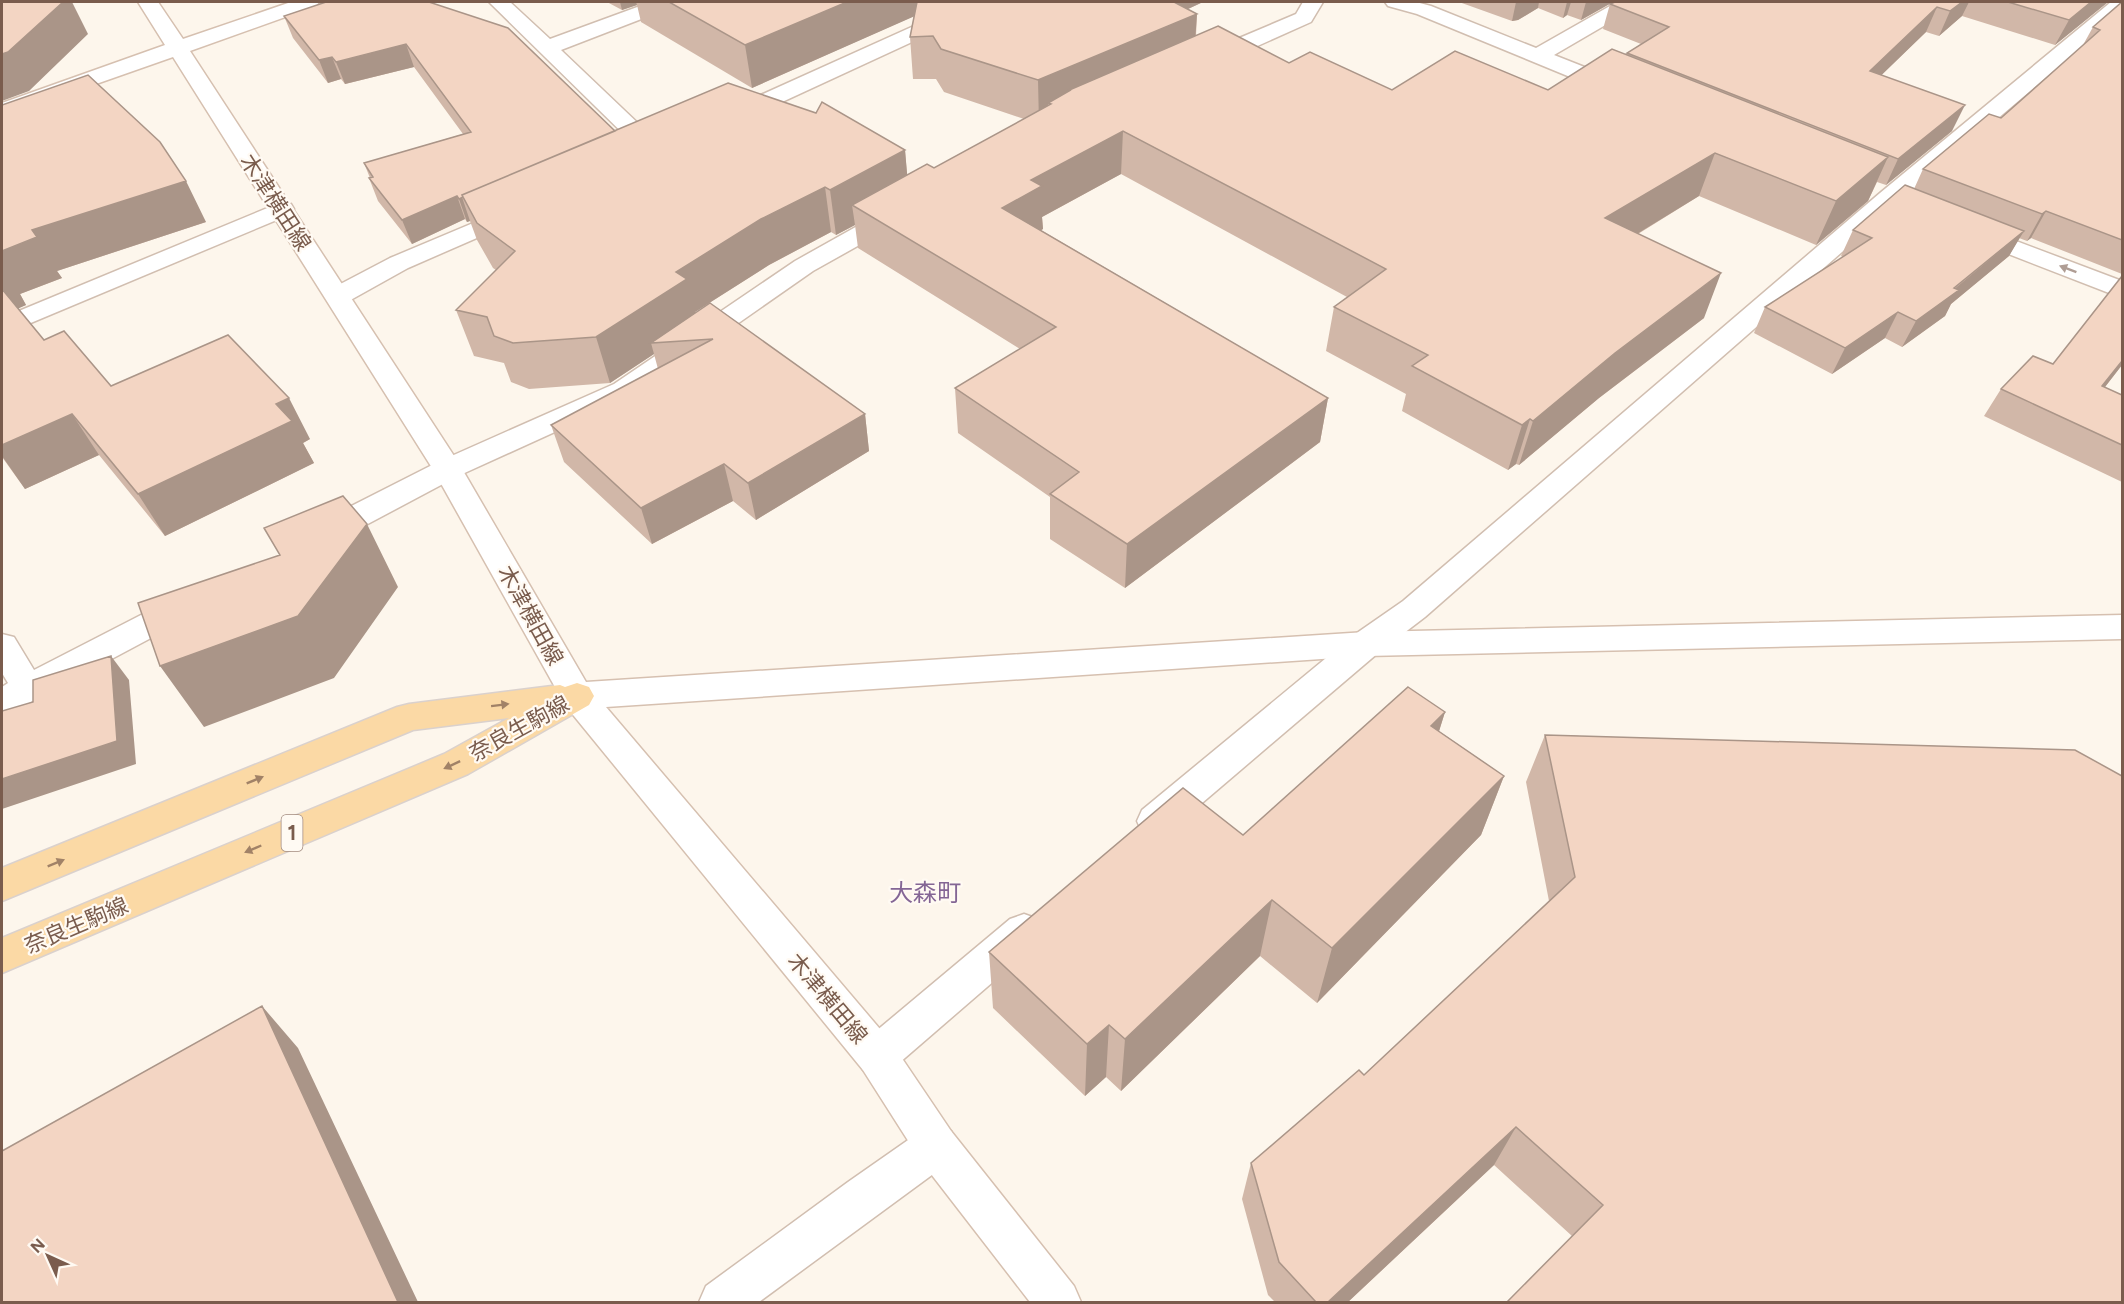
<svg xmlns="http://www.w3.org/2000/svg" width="2124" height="1304" font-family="Figtree,'Noto Sans JP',sans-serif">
  <rect width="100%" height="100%" fill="#fdf6ec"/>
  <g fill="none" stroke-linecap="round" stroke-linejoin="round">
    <defs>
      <path id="street" d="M489 2H510L550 39 651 2H678L675 6 561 50 663 147 667 152 663 157 655 159 647 157Z
        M967 2H993L990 6 739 122 731 124 723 122 720 117 723 112Z
        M1303 2H1323L1311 22 1215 65 1207 66 1199 65 1196 60 1199 55 1296 14Z
        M1385 2H1416L1431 6 1536 48 1617 2H1641L1638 6 1554 55 1625 83 1628 88 1625 93 1617 95 1609 93 1417 14 1388 6Z
        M2111 2H2122V13L1898 203 1425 617 1378 653 1168 832 1155 836 1142 832 1137 821 1142 810 1354 635 1403 601 1880 193Z
        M282 202 291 204 294 209 291 214 2 335V318Z
        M516 205 525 207 528 212 525 217 408 268 347 302 338 304 329 302 325 296 329 290 390 258Z
        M895 208 904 210 907 215 904 220 813 271 634 396 458 476 332 543 321 546 310 543 306 535 310 527 438 462 614 384 795 261 886 210Z
        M1971 224 2122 281V298L1962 236 1959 231 1962 226Z
        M185 594 196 598 201 606 196 614 14 711 2 715V687L8 683 2 673V634L14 637 34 670 174 598Z
        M1024 914 1038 919 1043 931 1038 943 891 1070 877 1075 863 1070 857 1056 863 1042 1010 919Z
        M936 1125 951 1131 957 1146 951 1161 759 1302H699L706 1286 848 1182 921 1131Z"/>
      <path id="secondary" d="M138 2H158L183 39 291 2H319L316 6 190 51 458 462 586 682 1366 632 2122 615V639L1366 656 606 707 891 1042 951 1131 1074 1286 1081 1302H1030L921 1161 863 1070 565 705 434 471 173 57 2 117V103L165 45Z"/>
      <path id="primary" d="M577 683 589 687 594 696 589 705 468 774 2 973V938L444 754 509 718 413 730 2 901V868L397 707 409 704 560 685 565 687Z"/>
    </defs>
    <use href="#street" stroke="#d1beb0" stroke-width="3"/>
    <use href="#secondary" stroke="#d6c0b0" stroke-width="3"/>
    <use href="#primary" stroke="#dad1cd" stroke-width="3"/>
    <use href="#street" fill="#fff" fill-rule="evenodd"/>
    <use href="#secondary" fill="#fff" fill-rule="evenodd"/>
    <use href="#primary" fill="#fbd9a5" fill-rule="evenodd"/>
  </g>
  <path fill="#d1b7a8" d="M326 2 615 131 905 150 907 175 934 168 1024 119 944 92 936 79H913L910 37 914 16 752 88 641 22 637 5 622 10 607 2H1203L1188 9 1197 14 1196 36 1289 63 1392 90H1548L1626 55 1627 53 1641 44 1603 29 1610 4 1615 2H2108L2055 45 1962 16 1939 36 1926 32 1881 75 1952 131 1886 185 1877 182 1868 201 1816 245 1699 196 1638 234 1704 318 1599 398 1519 465 1516 464 1508 470 1402 411 1406 394 1326 351 1334 307 1347 297 1121 174 1042 217 1043 229 1041 230 1328 398 1320 442 1125 588 1050 539V497L958 433 955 388 1020 349 858 248 855 225 836 235 831 232 769 265 695 312V314L865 414 869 451 756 520 733 501 652 544 564 462 551 425 658 369 654 354 610 383 529 389 511 382 504 363 474 356 456 310 496 270 493 268 477 240 470 221 467 222 465 219 412 244 378 201 369 178H370L364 163 463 134 414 67 345 84 341 79 328 83 293 38 284 16Z
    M1459 2H1613L1581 20 1567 15 1563 18 1538 8 1518 20 1512 21Z
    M2122 2V274L2031 238 2027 241 2019 238 2009 256 1951 304 1945 316 1902 347 1885 338 1832 374 1754 333 1765 307 1843 257 1841 256 1853 230 1914 189 1923 169 2001 118 2083 45 2093 27Z
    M2 105 206 222 57 271 62 278 20 294 26 305 18 308 44 340 111 386 310 439 303 443 314 463 165 536 99 455 25 489 2 457Z
    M2122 276V365L2105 387 2122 395V482L1984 416 2001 389 2053 364Z
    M1445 712 1439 731 1504 776 1481 835 1317 1003 1260 956 1121 1091 1106 1077 1085 1096 993 1008 989 952 1243 835Z
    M1545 735 2075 750 1572 1236 1494 1165 1348 1302H1275L1268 1295 1242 1199 1251 1163 1364 1075 1549 901 1526 782Z"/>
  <path fill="#aa9588" d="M63 2H72L88 34 29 91 2 101V54Z
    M620 2H636L637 5 622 10Z
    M847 2H964L924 12 752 88 745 45Z
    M1150 2H1203L1177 14H1197L1194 56 1069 91H1067V111L1048 103V120L1039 124 1038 80Z
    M1516 2H1539L1538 8 1518 20 1512 21Z
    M1567 2H1571L1567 15 1563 18Z
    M1586 2H1613L1581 20Z
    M1962 2H1969L1962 16 1939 36 1950 11Z
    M2091 2H2108L2055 45 2069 20Z
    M1937 7 1926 32 1859 97 1870 71Z
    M406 44 414 67 345 84 336 62Z
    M332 57 341 79 328 83 319 60Z
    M1965 105 1952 131 1886 185 1898 159Z
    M1123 131 1121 174 1042 217 1043 229 1004 252 1002 208 1031 180Z
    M905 150 909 195 852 205 855 225 836 235 830 190Z
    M1715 153 1699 196 1591 262 1605 218Z
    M1888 157 1868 201 1816 245 1836 201Z
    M186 181 206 222 57 271 62 278 20 294 26 305 2 316V251L32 230Z
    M825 187 831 232 769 265 695 312 697 325 651 343 654 354 610 383 596 337 676 272 761 219Z
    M457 196 465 219 412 244 402 220Z
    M462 197 470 221 467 222 459 199Z
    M2046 211 2031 238 2027 241 2042 214Z
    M2024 231 2009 256 1951 304 1945 316 1902 347 1916 321Z
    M1721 273 1704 318 1599 398 1519 465 1533 421 1615 353Z
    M1898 312 1885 338 1832 374 1845 348Z
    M2122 361V365L2084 414 2102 386Z
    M289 398 310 439 303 443 314 463 165 536 138 494 276 404Z
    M1328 398 1320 442 1125 588 1127 544Z
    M72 414 99 455 25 489 2 456V445Z
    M865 414 869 451 756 520 748 483Z
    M1530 419 1516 464 1508 470 1522 425Z
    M724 464 733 501 652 544 641 508Z
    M367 524 398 587 334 678 204 727 160 666Z
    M111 656 129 680 136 764 2 809V779Z
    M1445 712 1426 773 1431 726Z
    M1504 776 1481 835 1317 1003 1332 948Z
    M1272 900 1260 956 1121 1091 1125 1039Z
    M262 1006 298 1048 418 1302H398Z
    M1109 1025 1106 1077 1085 1096 1087 1044Z
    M1516 1127 1494 1165 1348 1302H1328Z"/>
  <path fill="#f3d5c3" stroke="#aa9588" stroke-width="1.5" d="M2 2H63L8 52 2 54Z
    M326 2H429L508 28 615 131 462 195 463 197 459 199 457 196 402 220 369 178 373 177 364 163 471 132 406 44 336 62 332 57 319 60 284 16Z
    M669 2H847L745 45Z
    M917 2H1174L1197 14 1038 80 941 49 933 36 910 37Z
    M1615 2H1962L1950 11 1937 7 1870 71 1965 105 1898 159 1627 53 1669 27 1610 4Z
    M2008 2H2091L2069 20Z
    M2122 2V240L2046 211 2042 214 1923 169 1989 114 2001 118 2100 30 2093 27Z
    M1218 26 1289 63 1310 52 1392 90 1455 51 1548 90 1612 49 1888 157 1836 201 1715 153 1605 218 1721 273 1615 353 1533 421 1530 419 1522 425 1412 366 1428 355 1334 307 1386 269 1123 131 1031 180 1042 186 1002 208 1328 398 1127 544 1050 494 1079 472 955 388 1056 327 852 205 927 164 934 168 1051 104 1048 103 1069 91H1067Z
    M88 75 160 142 186 181 32 230 37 237 2 251V105Z
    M728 83 816 113 822 102 905 150 830 190 825 187 761 219 676 272 687 279 596 337 513 343 494 336 487 317 456 310 515 251 477 223 462 195Z
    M1905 185 2024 231 1954 288 1959 290 1916 321 1898 312 1845 348 1765 307 1872 238 1853 230Z
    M2122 276V361L2102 386 2122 395V445L2001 389 2033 356 2053 364Z
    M2 289 44 340 64 331 111 386 228 335 289 398 276 404 292 421 138 494 72 414 2 445Z
    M710 303 865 414 748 483 724 464 641 508 551 425 713 339 651 343Z
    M343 496 367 524 298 616 160 666 138 603 280 555 264 528Z
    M111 656 117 741 2 779V711L33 702V680Z
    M1408 687 1445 712 1431 726 1504 776 1332 948 1272 900 1125 1039 1109 1025 1087 1044 989 952 1183 788 1243 835Z
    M1545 735 2075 750 2122 776V1302H1507L1603 1205 1516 1127 1328 1302H1316L1279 1262 1251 1163 1359 1070 1364 1075 1575 877Z
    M262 1006 398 1302H2V1151Z"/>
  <defs><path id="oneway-solid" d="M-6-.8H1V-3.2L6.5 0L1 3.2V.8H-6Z" transform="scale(1.5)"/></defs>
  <use fill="#af9d94" href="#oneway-solid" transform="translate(2068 269) rotate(-159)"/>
  <g fill="#a18267">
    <use href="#oneway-solid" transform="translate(500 705) rotate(-7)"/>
    <use href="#oneway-solid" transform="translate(452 765) rotate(155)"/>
    <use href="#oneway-solid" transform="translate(255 780) rotate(-22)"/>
    <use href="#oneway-solid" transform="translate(253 849) rotate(157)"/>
    <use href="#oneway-solid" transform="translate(56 863) rotate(-22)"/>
  </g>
  <g text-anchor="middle" stroke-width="4.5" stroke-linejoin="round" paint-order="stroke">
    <rect fill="#fffaf3" stroke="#a28b7f" stroke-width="1.5" x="281.5" y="815" width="21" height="36" rx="4.5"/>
    <g font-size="21" font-weight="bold" fill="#7a5c4d">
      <text x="292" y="840">1</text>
    </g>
    <g font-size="22" fill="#7a5c4d" stroke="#fffaf3">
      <text transform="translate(276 202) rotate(57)" y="8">木津横田線</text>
      <text transform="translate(531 615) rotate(61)" y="8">木津横田線</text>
      <text transform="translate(519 728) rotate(-29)" y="8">奈良生駒線</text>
      <text transform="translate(76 925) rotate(-23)" y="8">奈良生駒線</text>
      <text transform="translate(828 998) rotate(50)" y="8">木津横田線</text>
    </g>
    <g font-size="24" fill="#846695" stroke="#fffaf3">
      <text x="925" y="901">大森町</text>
    </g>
  </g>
  <rect width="2124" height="1304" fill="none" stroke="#7a5c4d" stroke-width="6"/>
  <g transform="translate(48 1256) rotate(315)" stroke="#fffaf3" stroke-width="4.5" paint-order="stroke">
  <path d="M0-4.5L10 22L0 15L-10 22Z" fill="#7a5c4d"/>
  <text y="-9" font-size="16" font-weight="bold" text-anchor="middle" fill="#7a5c4d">N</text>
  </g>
</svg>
